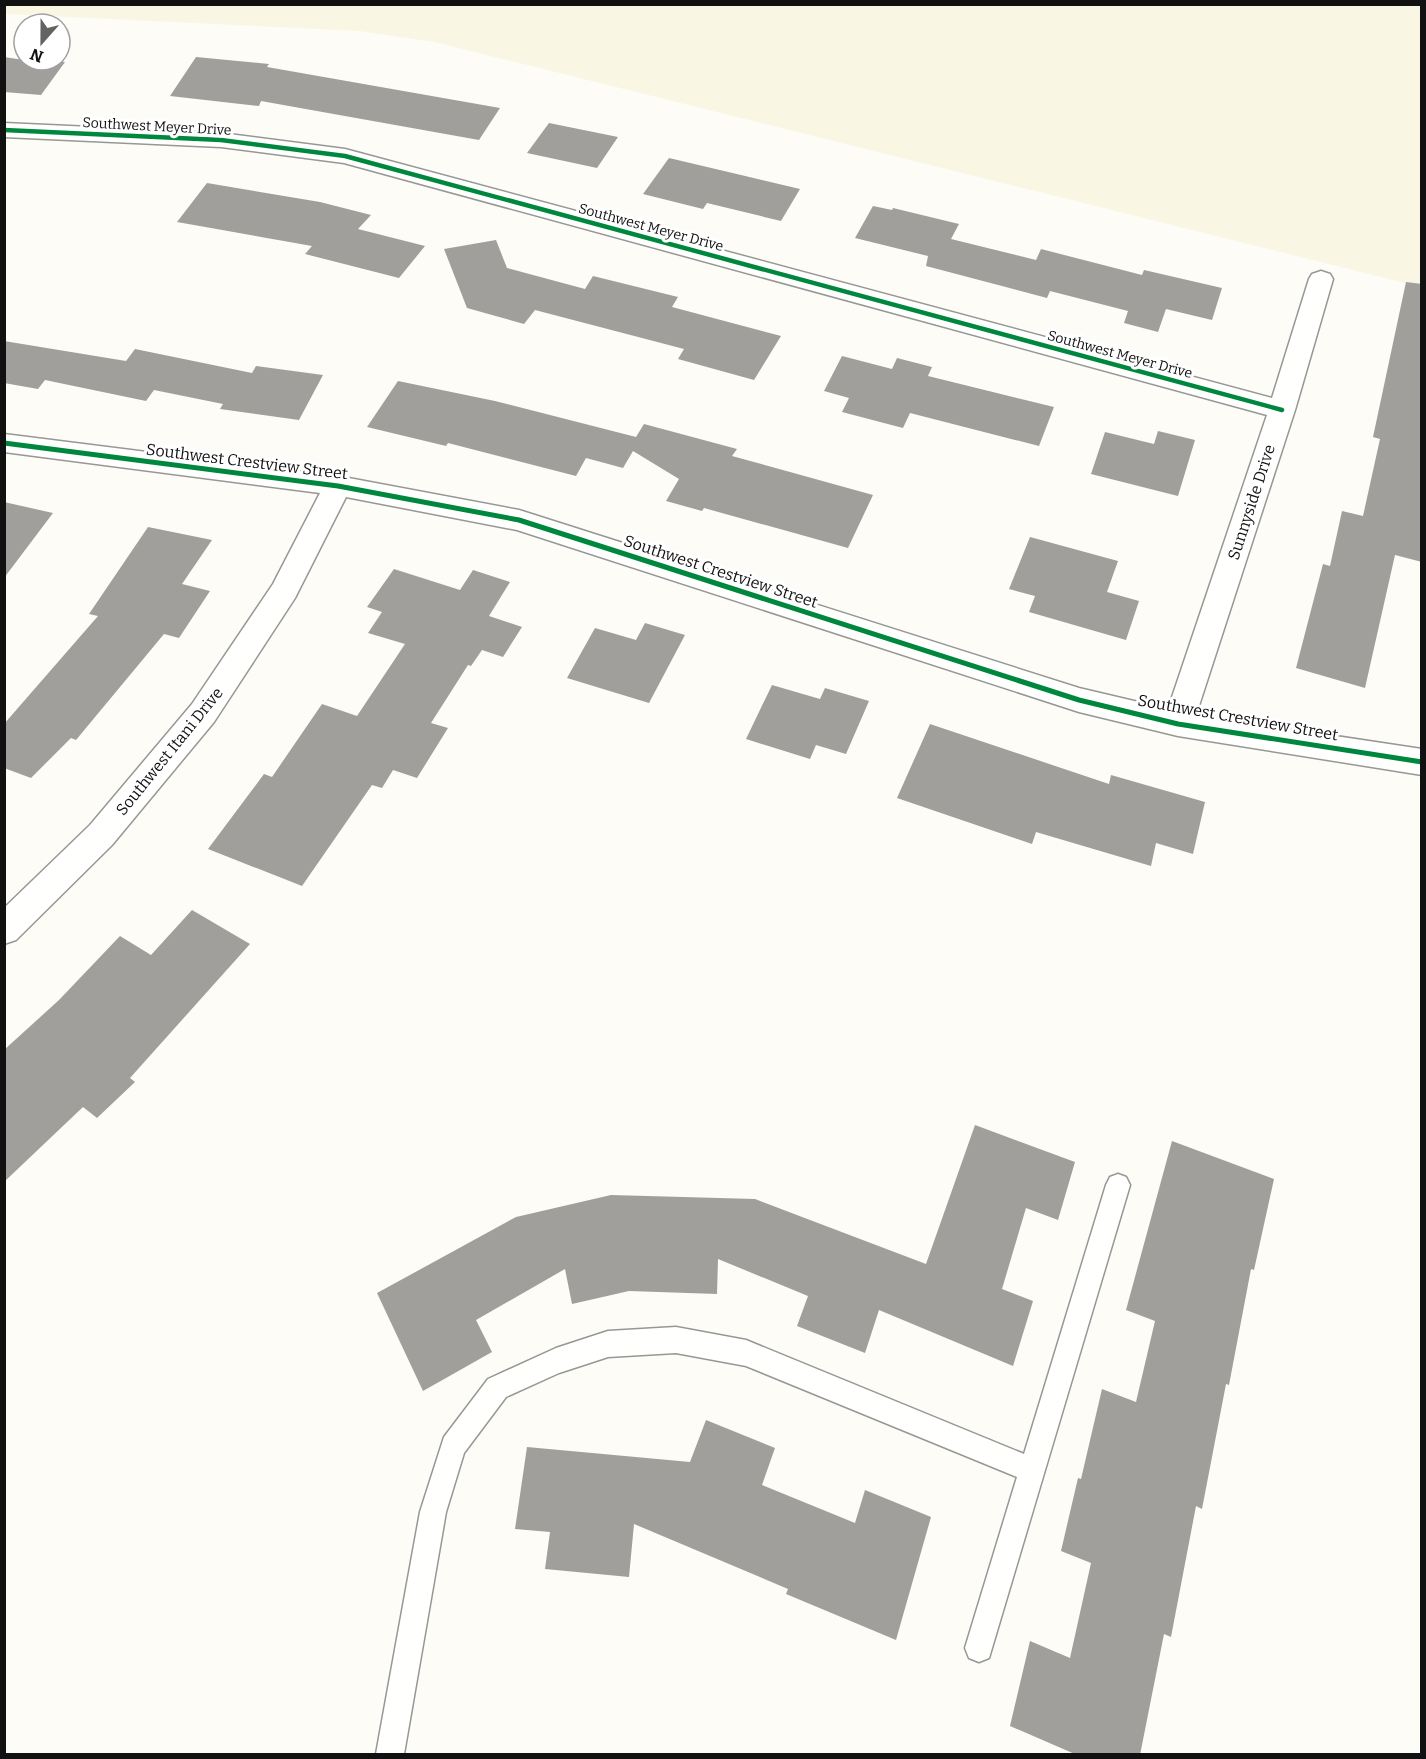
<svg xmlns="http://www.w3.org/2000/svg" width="1426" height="1759" font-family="Bitter,serif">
  <rect width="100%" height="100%" fill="#fdfcf7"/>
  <path fill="#f9f7e4" d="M5 4 1421 5V287L435 42 359 31 5 14Z"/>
  <path fill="#a19f9c" d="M4 57 24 60 65 62 41 95 4 92Z
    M196 57 269 64 267 67 500 108 479 140 261 101 259 106 170 96Z
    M549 123 618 137 597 168 527 153Z
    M669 158 741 175 800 189 781 221 707 203 703 209 643 194Z
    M207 183 320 202 371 215 358 229 425 246 399 278 305 254 312 246 177 222Z
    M873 206 892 210 893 208 959 224 951 239 1036 260 1041 249 1142 275 1144 270 1222 288 1212 320 1166 309 1158 332 1124 323 1128 311 1050 291 1047 298 926 266 928 256 855 238Z
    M496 240 507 268 585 289 593 276 678 297 672 307 781 336 754 380 678 359 684 349 535 310 524 324 467 308 444 249Z
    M1406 282 1422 284V562L1395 555 1365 688 1296 668 1323 564 1330 566 1342 511 1363 516 1380 439 1373 437Z
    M4 341 126 361 135 349 252 373 256 366 323 375 299 420 220 409 223 404 154 390 146 401 45 380 38 389 4 383Z
    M842 356 892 369 897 358 932 367 928 376 1054 407 1039 446 910 413 903 428 842 412 849 398 824 391Z
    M398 381 495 401 636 437 644 424 737 449 732 456 873 495 848 548 704 508 702 511 666 501 679 479 633 451 623 468 586 458 576 476 448 443 446 446 367 427Z
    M1158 431 1195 440 1178 496 1091 474 1105 432 1154 444Z
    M4 502 53 513 4 578Z
    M148 527 212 540 182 584 210 591 179 638 164 634 76 740 71 738 31 778 4 768V724L98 616 89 614Z
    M1030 537 1118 561 1107 592 1139 601 1126 640 1029 612 1035 596 1009 589Z
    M394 569 460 590 473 570 510 582 489 616 522 627 503 657 482 650 471 666 468 665 431 723 448 728 417 778 393 770 382 788 372 785 302 886 208 849 264 774 272 777 322 704 357 716 405 644 368 633 382 612 367 607Z
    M645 623 685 635 649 703 567 678 595 628 636 640Z
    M772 685 820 699 825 688 869 701 846 754 816 745 810 759 746 739Z
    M930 724 1109 784 1111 775 1205 802 1193 854 1156 843 1151 866 1036 832 1032 844 897 798Z
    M192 910 250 944 130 1078 135 1082 97 1118 83 1107 4 1182V1050L59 1000 120 936 151 955Z
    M975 1125 1075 1162 1058 1220 1026 1208 1002 1289 1033 1301 1013 1366 879 1310 865 1353 797 1326 808 1296 718 1259 717 1294 629 1291 572 1304 565 1269 476 1320 492 1352 423 1391 377 1293 516 1217 611 1195 755 1199 926 1264Z
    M1172 1141 1274 1179 1254 1270 1251 1269 1229 1385 1226 1384 1202 1509 1196 1506 1171 1637 1164 1634 1140 1755H1077L1010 1726 1030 1641 1070 1658 1091 1563 1061 1551 1078 1478 1081 1479 1102 1389 1136 1402 1155 1321 1126 1310Z
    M706 1420 775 1448 762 1485 855 1523 865 1490 931 1517 896 1640 786 1594 788 1589 634 1524 629 1577 545 1569 550 1532 515 1529 527 1447 690 1462Z"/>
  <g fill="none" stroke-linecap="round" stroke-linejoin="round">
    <defs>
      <path id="service" d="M1118 1174 1126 1177 1130 1185 989 1658 979 1662 969 1658 965 1648 1017 1477 746 1366 676 1353 608 1357 559 1373 506 1397 464 1453 446 1512 404 1754H376L420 1512 444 1437 488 1379 556 1348 608 1331 676 1327 746 1340 1024 1454 1106 1185 1110 1177Z"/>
      <path id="minor" d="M4 123 221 133 345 149 1272 398 1309 279 1312 274 1321 271 1330 274 1333 279 1295 410 1196 715 1422 749V775L1178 736 1079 712 517 530 346 497 295 598 214 722 112 845 16 940 4 944V908L90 825 192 704 273 584 320 493 4 452V434L338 476 519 510 1079 688 1168 709 1267 415 344 163 221 147 4 137Z"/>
    </defs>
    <use href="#service" stroke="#979795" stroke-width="3"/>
    <use href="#minor" stroke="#979795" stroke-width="3"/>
    <use href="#service" fill="#fffffe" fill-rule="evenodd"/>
    <use href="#minor" fill="#fffffe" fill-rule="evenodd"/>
    <defs>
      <path id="cycleway-far1" d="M4 130 221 140 345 156 1282 410"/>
      <path id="cycleway" d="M4 443 338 486 519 520 1079 700 1178 724 1422 762"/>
    </defs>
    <use href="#cycleway-far1" stroke="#fff" stroke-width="8"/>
    <use href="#cycleway" stroke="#fff" stroke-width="9"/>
    <use href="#cycleway-far1" stroke="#00873e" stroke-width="4.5"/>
    <use href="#cycleway" stroke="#00873e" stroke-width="5"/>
  </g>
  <g text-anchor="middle" stroke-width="6" stroke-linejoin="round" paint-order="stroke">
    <g font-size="14" fill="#111" stroke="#fff">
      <text transform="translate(157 126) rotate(3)" y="5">Southwest Meyer Drive</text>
      <text transform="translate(651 227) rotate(15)" y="5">Southwest Meyer Drive</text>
      <text transform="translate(1120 354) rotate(15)" y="5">Southwest Meyer Drive</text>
    </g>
    <g font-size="16" fill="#111" stroke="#fff">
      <text transform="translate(247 461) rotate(7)" y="6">Southwest Crestview Street</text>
      <text transform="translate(1251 502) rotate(-72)" y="6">Sunnyside Drive</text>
      <text transform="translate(721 571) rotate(18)" y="6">Southwest Crestview Street</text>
      <text transform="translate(1238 717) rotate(10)" y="6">Southwest Crestview Street</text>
      <text transform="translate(169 751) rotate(-51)" y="6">Southwest Itani Drive</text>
    </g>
  </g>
  <rect width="1426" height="1759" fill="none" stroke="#111111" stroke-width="12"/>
  <g transform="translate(42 42) rotate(201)"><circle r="28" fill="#ffffff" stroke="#a0a0a0" stroke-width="1.5"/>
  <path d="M0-4.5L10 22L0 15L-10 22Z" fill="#646362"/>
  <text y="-9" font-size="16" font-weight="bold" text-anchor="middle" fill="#111111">N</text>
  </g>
</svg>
